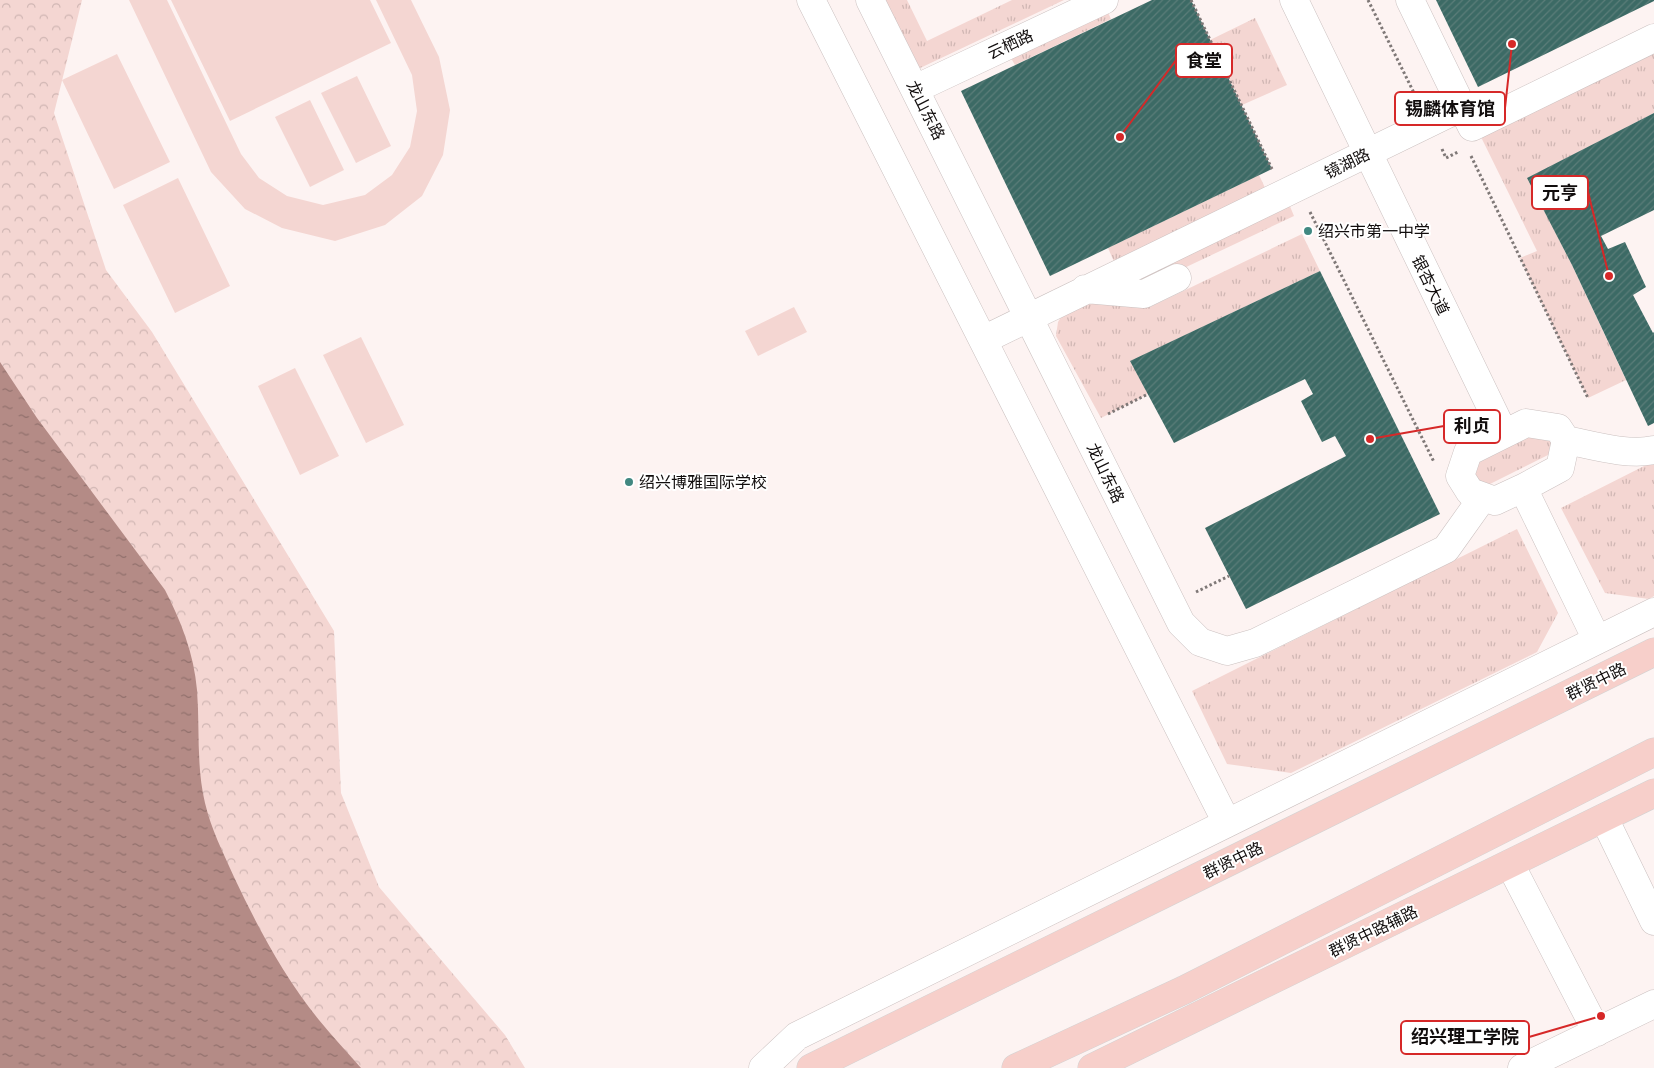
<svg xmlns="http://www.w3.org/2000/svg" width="1654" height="1068" font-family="'DejaVu Sans','Noto Sans SC',sans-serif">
  <defs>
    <pattern id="grass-tufts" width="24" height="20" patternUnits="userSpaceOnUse" patternTransform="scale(1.25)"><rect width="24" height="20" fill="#f4d6d2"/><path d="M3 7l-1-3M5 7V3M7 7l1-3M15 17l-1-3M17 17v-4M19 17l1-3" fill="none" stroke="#d0b6b3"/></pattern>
    <pattern id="park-crowns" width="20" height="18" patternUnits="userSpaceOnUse" patternTransform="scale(1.25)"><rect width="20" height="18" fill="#f4d6d2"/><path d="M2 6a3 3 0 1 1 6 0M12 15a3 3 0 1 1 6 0" fill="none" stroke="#d0b6b3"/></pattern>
    <pattern id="water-ripples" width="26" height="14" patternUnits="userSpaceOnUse" patternTransform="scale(1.25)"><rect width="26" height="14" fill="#b48b86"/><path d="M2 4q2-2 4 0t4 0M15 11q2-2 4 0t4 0" fill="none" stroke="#91706c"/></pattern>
    <pattern id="building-hatch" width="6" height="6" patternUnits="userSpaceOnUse" patternTransform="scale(1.25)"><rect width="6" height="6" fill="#3c6a65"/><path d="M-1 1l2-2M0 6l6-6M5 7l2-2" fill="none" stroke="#5b7d79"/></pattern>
  </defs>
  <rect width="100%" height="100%" fill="#fdf3f2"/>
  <path fill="url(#grass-tufts)" d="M883 0H907L927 41 1012 0H1064L918 69Z
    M1105 6 1111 19 1015 65 1008 53Z
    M1255 18 1287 85 1242 105 1210 40Z
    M1654 53V113L1528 178 1572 265 1626 380 1588 398 1520 258 1537 251 1481 137Z
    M1259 175 1267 192 1115 264 1108 248Z
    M1289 204 1294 216 1144 287 1138 275Z
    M1302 234 1320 271 1131 361 1148 394 1101 418 1056 336 1058 322 1064 312 1086 301 1150 307Z
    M1537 433 1552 434 1556 447 1548 455 1490 484 1476 486 1469 474 1478 463Z
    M1654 461V596L1649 599 1605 593 1561 508Z
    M1517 529 1558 613 1537 652 1291 773 1227 764 1192 691Z"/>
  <path fill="url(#park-crowns)" d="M0 0H82L54 113 106 270 152 332 334 631 341 793 379 887 505 1035 525 1068H0Z"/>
  <path fill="#f4d6d2" d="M129 0H167L241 154 259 178 287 196 323 205 365 195 392 175 410 147 417 111 412 75 376 0H411L439 57 450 110 443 155 422 196 385 225 335 241 282 228 245 209 211 172Z
    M171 0H370L391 43 230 121Z
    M117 54 170 162 114 189 62 80Z
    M357 76 391 146 356 163 321 93Z
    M310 100 344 170 310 187 275 117Z
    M178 178 230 286 175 313 123 205Z
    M794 307 807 332 758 356 745 331Z
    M361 337 404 425 366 443 323 355Z
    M295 368 339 456 300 475 258 386Z"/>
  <path fill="url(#water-ripples)" d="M0 362 37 418 165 590C181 621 194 654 197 690 200 728 196 765 205 803 211 829 223 852 234 877 257 926 284 977 319 1020 332 1036 347 1052 361 1068H0Z"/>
  <path fill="url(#building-hatch)" d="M1152 0H1191L1272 169 1050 276 961 91Z
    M1436 0H1654V1L1478 87Z
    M1654 113V210L1601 236 1608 249 1625 242 1646 287 1633 295 1653 333 1654 332V423L1648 426 1572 265 1527 178Z
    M1320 271 1440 514 1246 609 1205 528 1346 456 1335 436 1322 442 1301 401 1313 394 1305 379 1174 443 1130 361Z"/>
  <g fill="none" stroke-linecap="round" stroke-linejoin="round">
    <defs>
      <path id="minor" d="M811 0 1227 823
        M870 0 1181 623 1200 642 1227 651 1255 643 1446 549 1483 497
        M1294 0 1504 434
        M1410 0 1462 107
        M915 89 1104 0
        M1085 289 1144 294 1177 278
        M983 340 1462 107 1472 127 1654 38
        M1566 440C1592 445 1628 456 1654 450
        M1523 488 1560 468 1566 440 1558 428 1526 423 1468 452 1460 476 1470 492 1495 501 1523 488 1597 640
        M1604 818 1654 921
        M1510 864 1597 1032
        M763 1068 797 1036 1654 612
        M1522 1068 1654 1004"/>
      <path id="major" d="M811 1068 1654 652
        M1016 1068 1184 990 1654 752
        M1092 1068 1654 793"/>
    </defs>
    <use href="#minor" stroke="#cbc1c0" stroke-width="29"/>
    <use href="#major" stroke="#d4d3d3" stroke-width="29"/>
    <path stroke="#7f7877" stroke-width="3" stroke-dasharray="2.5 2.5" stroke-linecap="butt" d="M1191 0 1272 169
      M1368 0 1417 99
      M1442 149 1446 158 1458 152
      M1471 156 1588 398
      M1310 212 1434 462
      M1108 414 1148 394
      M1196 592 1229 576"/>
    <use href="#minor" stroke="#fff" stroke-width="28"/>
    <use href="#major" stroke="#f7cfca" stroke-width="28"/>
  </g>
  <g fill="#418881" stroke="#fff" stroke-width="2">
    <circle cx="1308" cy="231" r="5"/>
    <circle cx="629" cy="482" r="5"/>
  </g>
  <g text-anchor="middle" stroke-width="4" stroke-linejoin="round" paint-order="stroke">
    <g font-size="16" fill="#110d0d" stroke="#fff">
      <text transform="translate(1010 44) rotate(-25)" y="6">云栖路</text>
      <text transform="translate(926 110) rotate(63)" y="6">龙山东路</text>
      <text transform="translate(1347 163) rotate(-26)" y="6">镜湖路</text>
      <text transform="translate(1431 285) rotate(64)" y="6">银杏大道</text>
      <text transform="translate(1106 473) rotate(64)" y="6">龙山东路</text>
      <text transform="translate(1596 681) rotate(-26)" y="6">群贤中路</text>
      <text transform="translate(1233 860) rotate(-26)" y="6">群贤中路</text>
      <text transform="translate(1373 931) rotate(-26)" y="6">群贤中路辅路</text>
    </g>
    <g font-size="16" fill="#110d0d" stroke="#fff" text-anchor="start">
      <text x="1318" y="237">绍兴市第一中学</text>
      <text x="639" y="488">绍兴博雅国际学校</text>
    </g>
  </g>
  <path fill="none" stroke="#d62828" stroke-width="2" d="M1120 137L1176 60M1512 44L1505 108M1609 276L1588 192M1370 439L1444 426M1601 1016L1529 1037"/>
  <g fill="#d62828" stroke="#fff" stroke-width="2">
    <circle cx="1120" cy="137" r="5"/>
    <circle cx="1512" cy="44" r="5"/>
    <circle cx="1609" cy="276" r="5"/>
    <circle cx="1370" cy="439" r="5"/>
    <circle cx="1601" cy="1016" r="5"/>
  </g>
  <g fill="#fff" stroke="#d62828" stroke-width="2">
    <rect x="1176" y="44" width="56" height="33" rx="5"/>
    <rect x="1395" y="92" width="110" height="33" rx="5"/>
    <rect x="1532" y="176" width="56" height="33" rx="5"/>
    <rect x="1444" y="410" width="56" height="33" rx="5"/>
    <rect x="1401" y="1021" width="128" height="33" rx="5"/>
  </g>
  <g font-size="18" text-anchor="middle" font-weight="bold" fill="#110d0d">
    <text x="1204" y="67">食堂</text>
    <text x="1450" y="115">锡麟体育馆</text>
    <text x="1560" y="199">元亨</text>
    <text x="1472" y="432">利贞</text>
    <text x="1465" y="1043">绍兴理工学院</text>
  </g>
</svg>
